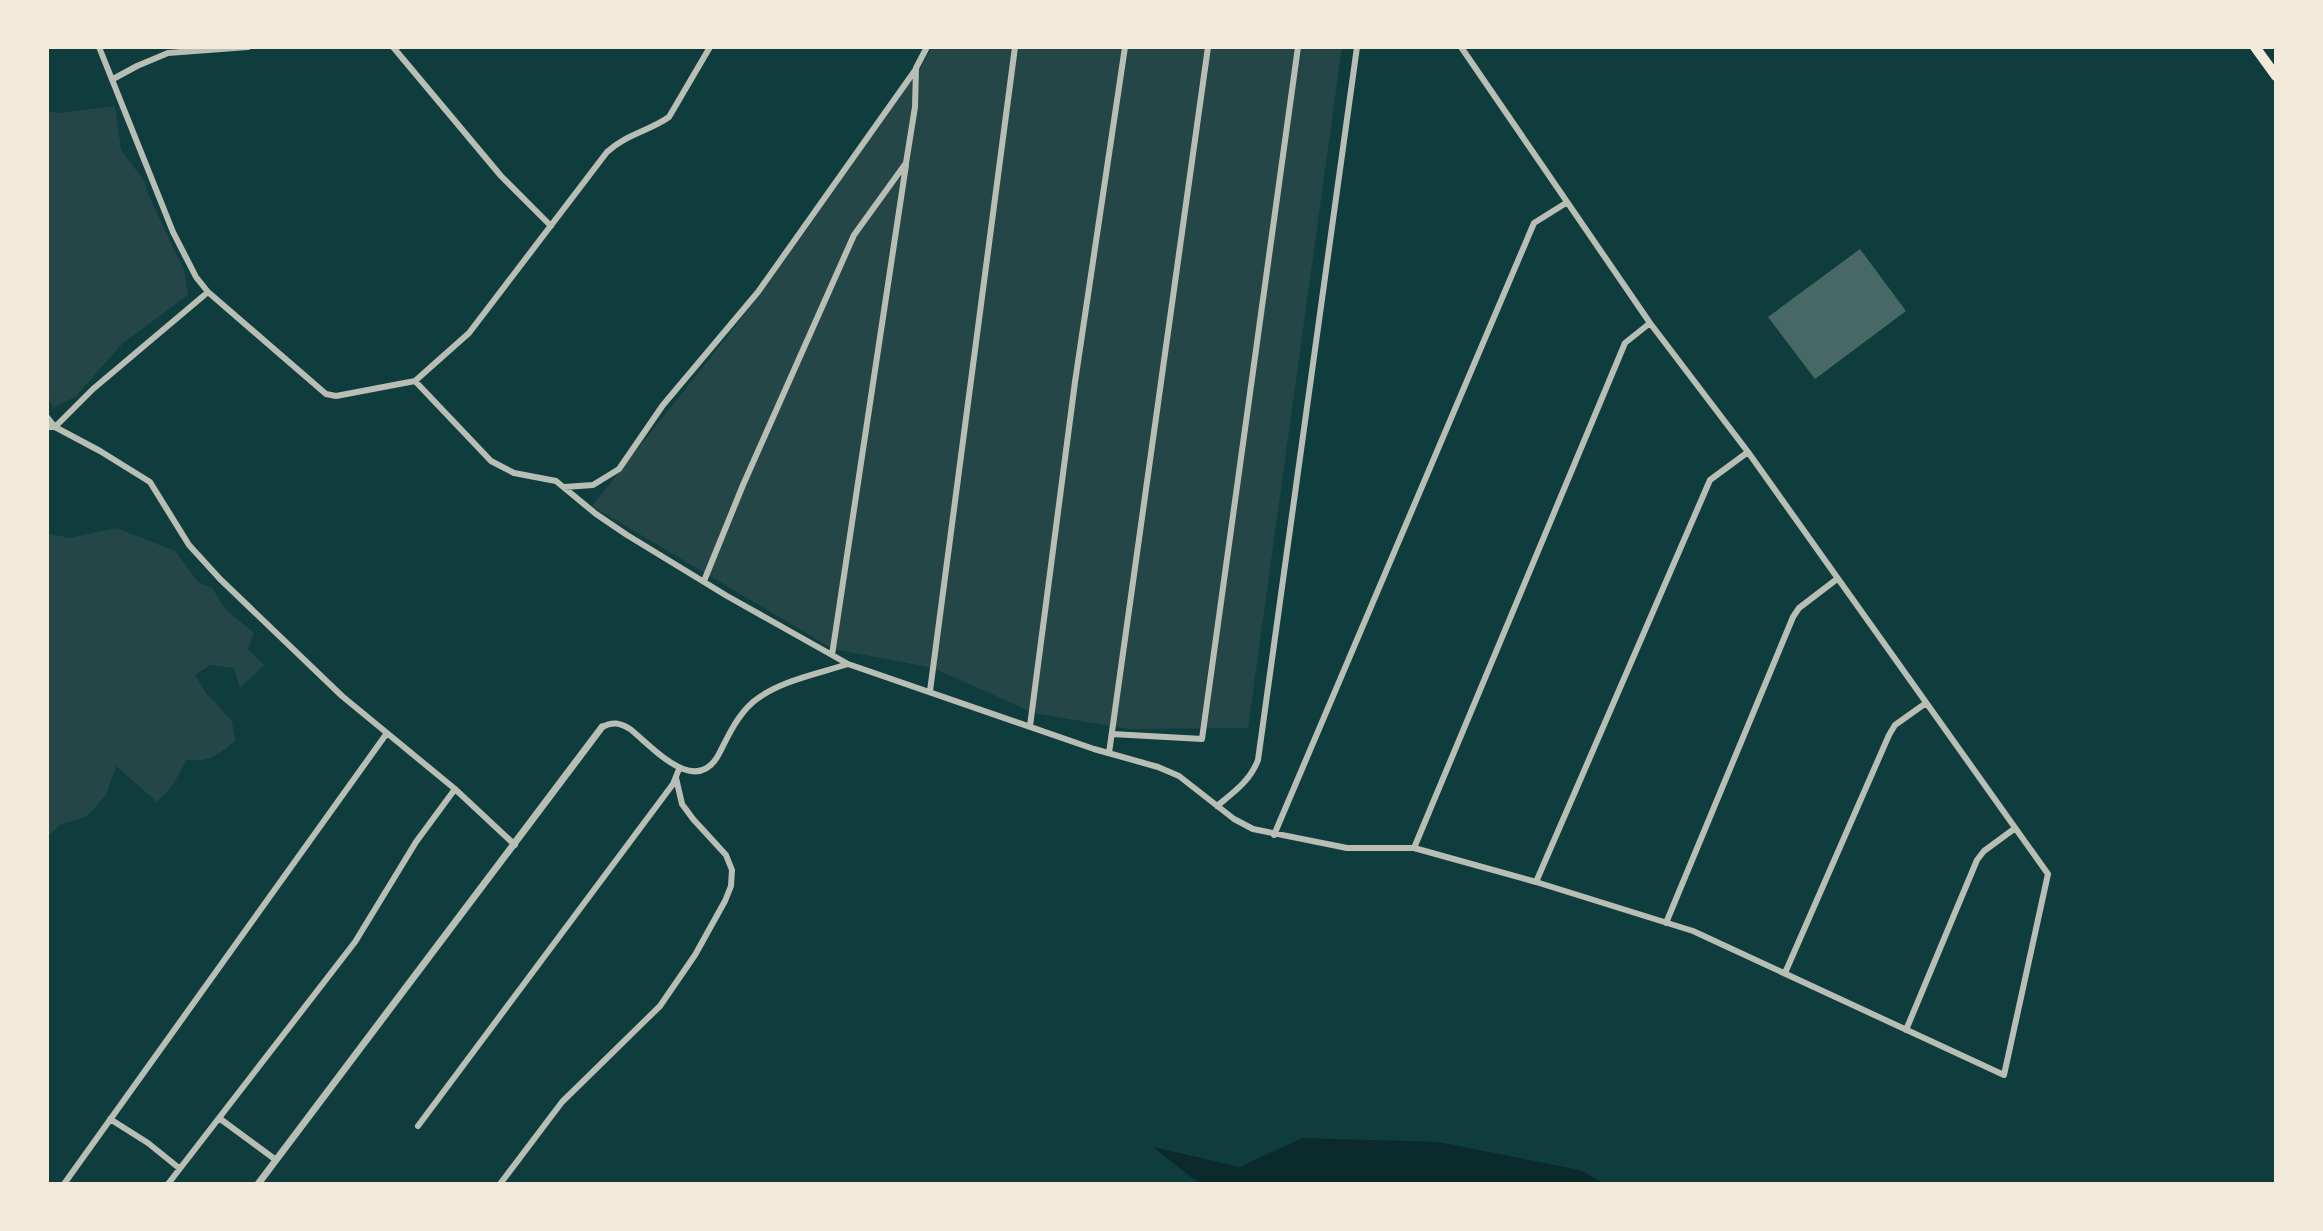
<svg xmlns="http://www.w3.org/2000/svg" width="2323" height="1231" font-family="'Fira Sans',sans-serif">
  <rect width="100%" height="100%" fill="#0f3d3e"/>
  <path fill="#244646" d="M932 47H1342L1248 728 1128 729 1034 713 933 668 833 649 592 506 761 294 921 67Z
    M115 106 121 150 145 182 147 192 184 270 188 295 123 343 75 397 53 408 47 394V111L59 113Z
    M116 528 175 551 198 582 212 588 226 610 254 633 248 649 264 665 240 688 234 668 210 665 195 675 206 693 232 721 235 741C216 756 210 762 186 760L173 785 157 802 116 766 107 793 100 802 87 816 60 825 47 837V533L69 538Z"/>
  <path fill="#0a2a2b" d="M1302 1138 1438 1142 1580 1170 1605 1184H1200L1153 1147 1240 1167Z"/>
  <path fill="#486865" d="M1860 249 1906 311 1815 379 1768 317Z"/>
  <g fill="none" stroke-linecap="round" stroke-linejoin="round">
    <path stroke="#b8beb3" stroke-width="6" d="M99 47 173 232 196 277 208 292 326 394 336 396 415 381 469 333 607 152C625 135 649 131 669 117L710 47
      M393 47 501 176 551 226
      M113 79 137 66 168 53 248 47
      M415 381 491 461 514 473 556 481 596 514 627 535 727 596 848 664 1094 749 1158 767 1179 776 1234 819 1253 829 1347 848H1414L1536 882 1693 931 2004 1075 2048 874 1748 452 1650 323 1461 47
      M47 417 55 427
      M47 427H55L100 451 150 482 189 545 220 579 342 696 455 789 515 845
      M55 427 93 389 208 292
      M564 487 593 485 619 469 663 405 758 292 916 69
      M704 581 743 485 854 235 906 163 915 107 916 68 927 47
      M832 655 906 165
      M930 691 1015 47
      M1030 726 1075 382 1125 47
      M602 727C613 721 620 723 630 729 654 748 697 799 720 752 729 734 738 715 753 702 778 681 817 674 848 664
      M1112 734 1202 739 1298 47
      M1109 753 1208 47
      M1217 806C1234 792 1250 781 1258 760L1357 47
      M1274 835 1534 223 1566 203
      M1414 848 1625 343 1650 323
      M1536 882 1710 480 1748 452
      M1666 923 1793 617 1799 608 1837 579
      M1785 973 1889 735 1895 725 1926 703
      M1906 1030 1977 860 1984 851 2014 829
      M219 1118 276 1160
      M110 1119 148 1143 179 1168
      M418 1126 673 784 679 769
      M64 1184 387 733
      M168 1184 355 942 416 842 455 789
      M500 1184 562 1102 660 1006 695 955 725 901 731 886 732 870 726 855 693 819 682 804 676 778"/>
    <path stroke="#b8beb3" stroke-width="7" d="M258 1184 602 727"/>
    <path stroke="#f1e9da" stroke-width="10" d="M2255 47 2276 76"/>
  </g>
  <rect width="2323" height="1231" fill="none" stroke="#f1e9da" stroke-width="98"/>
</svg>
